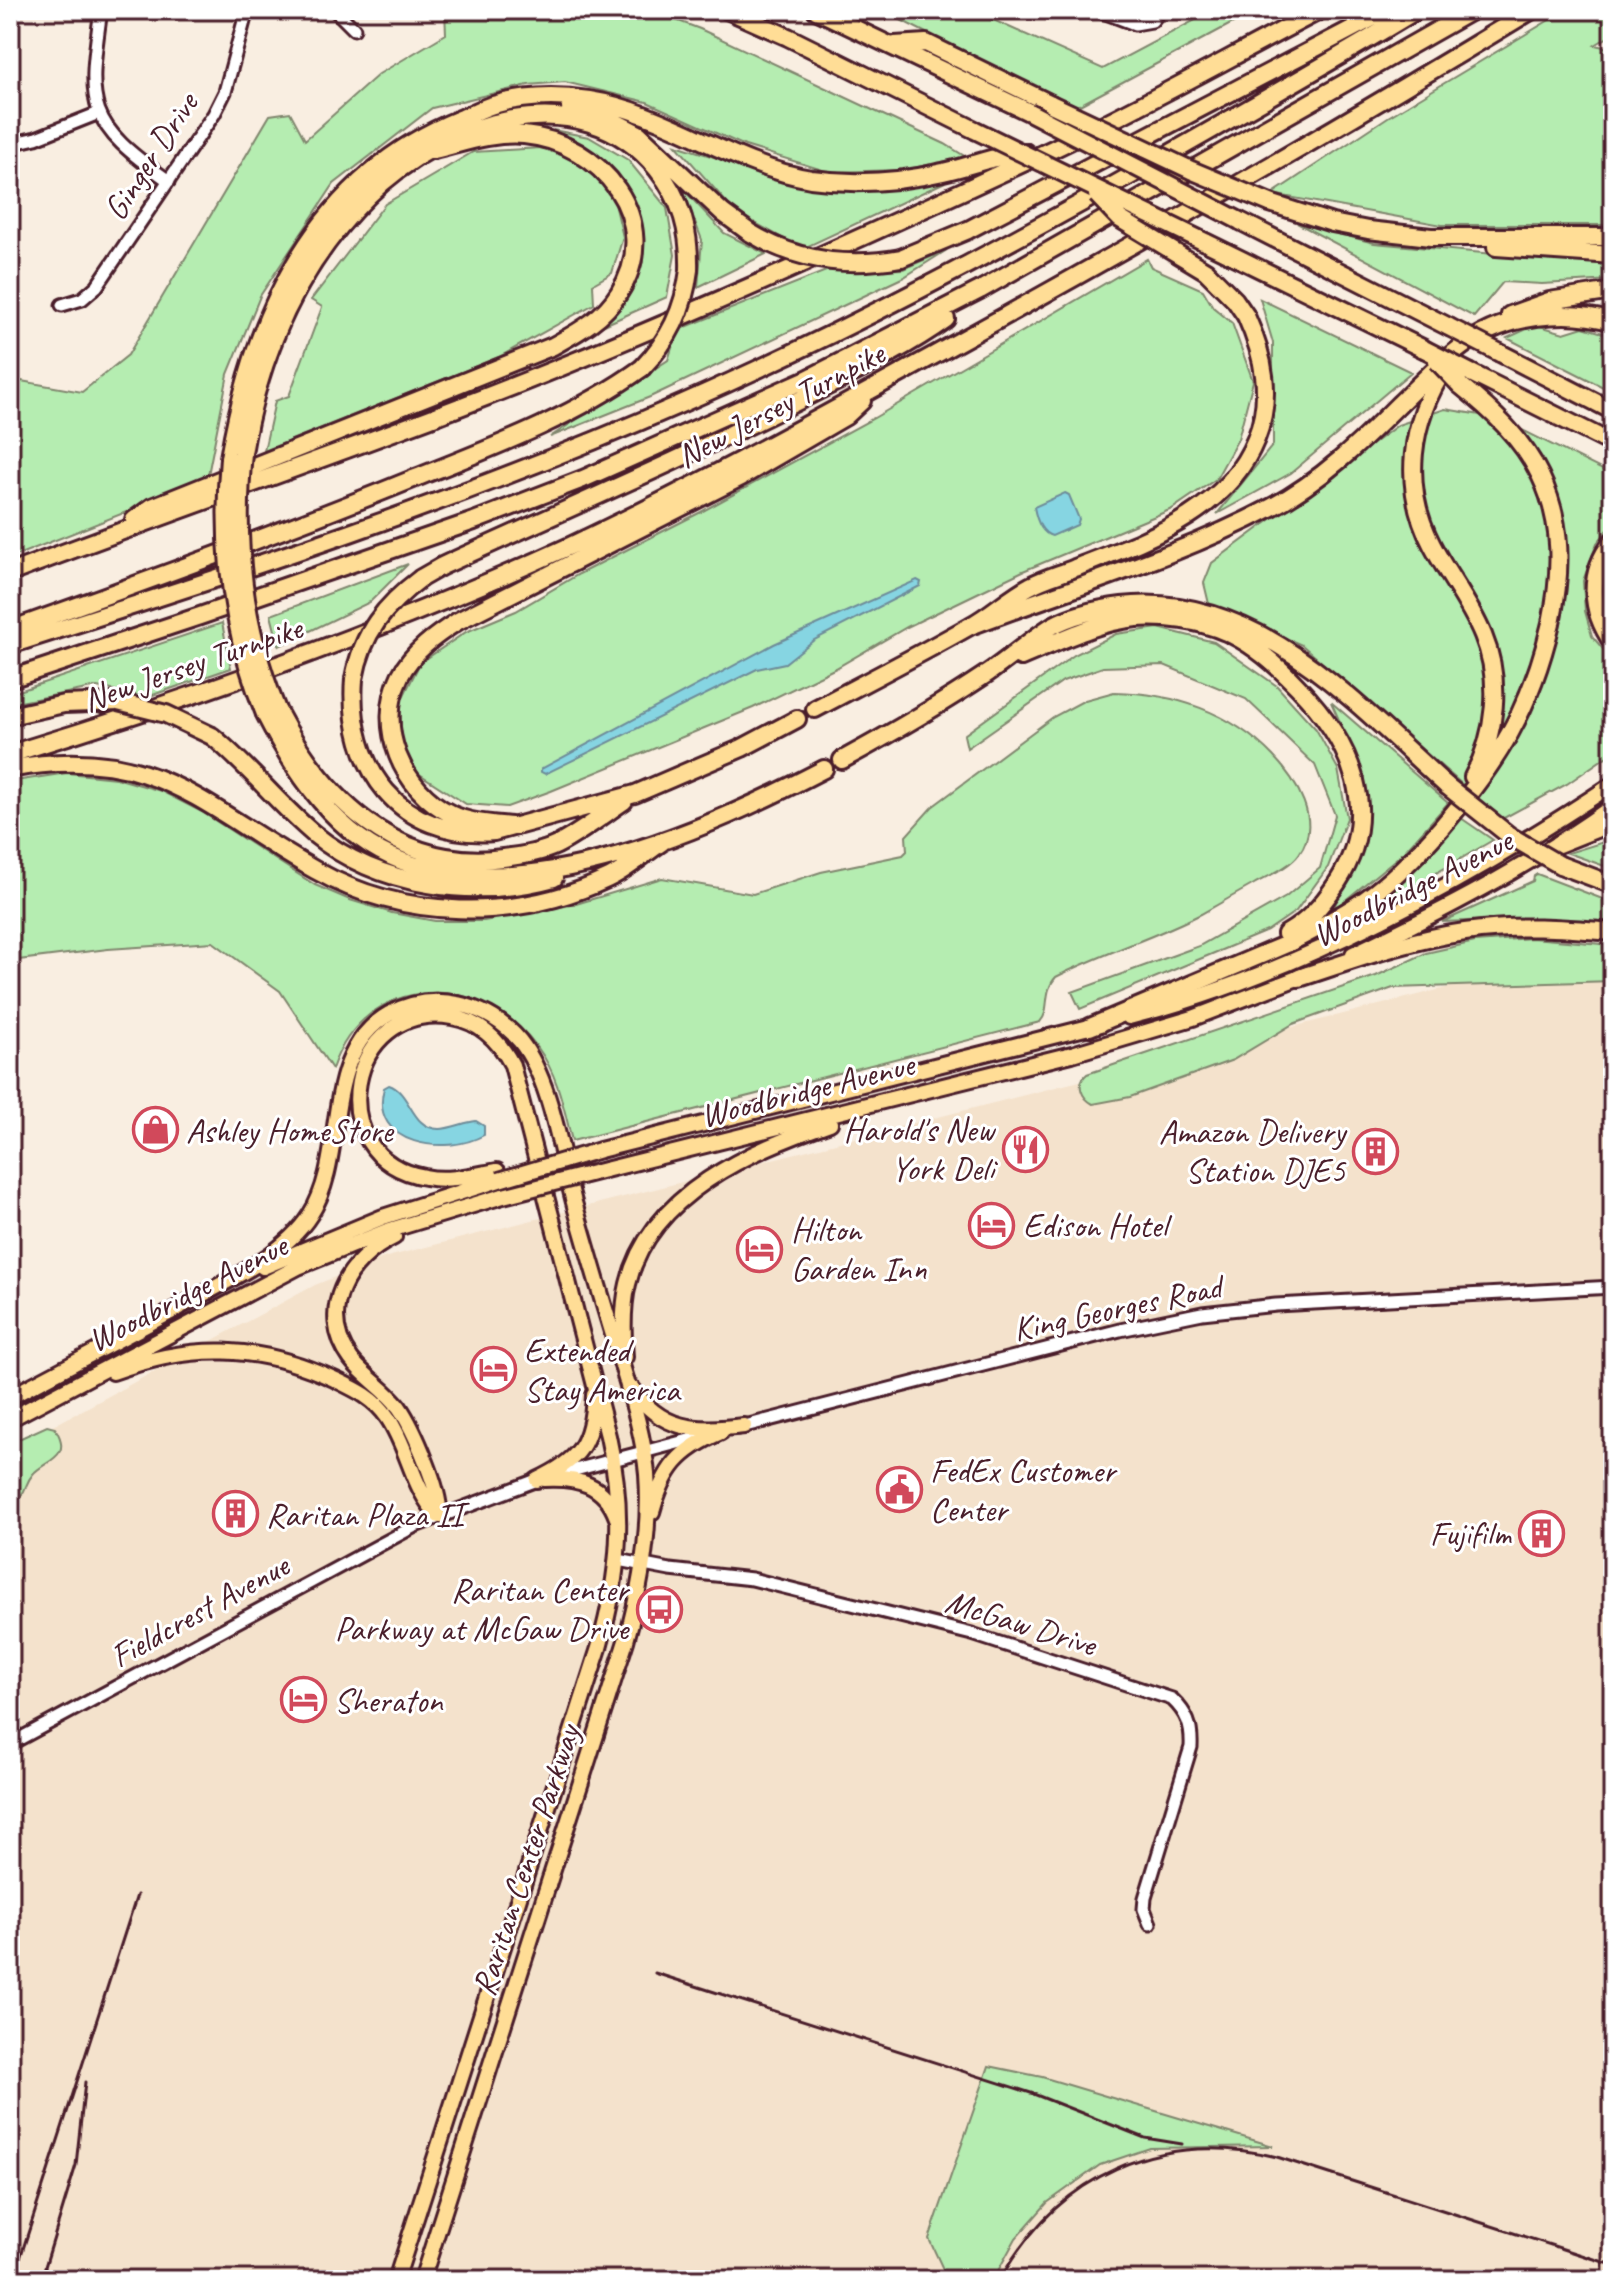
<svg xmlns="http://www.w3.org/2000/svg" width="1623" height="2290" font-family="Caveat,sans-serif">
  <rect width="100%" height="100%" fill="#f9eee1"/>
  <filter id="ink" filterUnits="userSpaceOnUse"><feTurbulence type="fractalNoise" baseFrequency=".0125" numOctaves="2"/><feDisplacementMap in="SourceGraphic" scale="16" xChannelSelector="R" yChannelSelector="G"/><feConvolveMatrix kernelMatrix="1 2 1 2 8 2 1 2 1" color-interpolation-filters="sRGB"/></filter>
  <g filter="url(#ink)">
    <path fill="#f4e2cc" d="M1613 976V2280H10V1449L315 1285 383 1258 1489 977Z"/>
    <path fill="#b5edb1" stroke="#80866e" stroke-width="2" d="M445 10H649L700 29 945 144 966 157 903 170 829 172 745 146 647 102 565 82 528 85 432 108 334 184 260 296 228 374 207 480 10 558V379L82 392 128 355 270 115 290 112 305 140 379 74 446 34Z
      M881 10H971L1103 69 1214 10H1257L1074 108Z
      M1566 10H1613V34L1595 45 1613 49V225H1442L1272 194 1388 117Z
      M553 130 589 137 628 160 667 208 675 255 667 297 602 326 624 303 643 262 639 213 610 166Z
      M676 145 778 177 851 191 945 182 802 249 734 211Z
      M558 147 612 191 623 237 612 273 593 284 594 304 499 357 264 451 275 401 289 396 322 307 311 300 385 204 473 152Z
      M682 188 724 233 766 254 698 287 702 240Z
      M1297 223 1374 243 1613 265V280L1542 284 1503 282 1474 317Z
      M947 250 904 277 650 397 550 437 668 360 678 330 826 271 903 269Z
      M1147 259 1151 267 1203 290 1213 307 1232 323 1253 381 1238 439 1216 479 1172 509 1023 571 907 627 836 668 753 708 551 791 507 807 466 804 418 773 401 743V701L420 663 466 632 516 611 579 574 701 512 874 418Z
      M1260 299 1411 372 1291 473 1217 514 1273 445V343Z
      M1536 325 1564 333 1583 327 1613 336V392L1507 338Z
      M1445 409 1498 418 1613 475V524L1597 543 1583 581 1585 611 1592 636 1613 661V752L1567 784 1502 819 1302 645 1209 604 1204 583 1212 563 1398 425Z
      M408 564 370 602 279 646 271 615Z
      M222 623 231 668 147 697 97 687 10 704V694Z
      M1158 628 1214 642 1277 686 1316 729 1338 769 1347 818 1328 867 1296 911 1267 931 1080 1009 1072 992 1199 946 1286 897 1320 868 1335 815 1315 765 1246 699 1164 665 1103 667 1063 681 967 748 964 735 1074 655 1116 634Z
      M1114 692C1174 693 1231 712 1273 756 1296 780 1323 821 1299 854 1290 867 1268 876 1254 884 1236 894 1219 904 1201 914 1154 938 1103 953 1056 977 1042 992 1051 1011 1040 1022L572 1141C564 1109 558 1075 538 1048 481 970 366 972 332 1069L280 991 213 942 108 949 10 961V782L15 781 67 773 116 778 161 791 202 812 315 885 350 900 392 913 435 921H484L576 904 662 878 753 894 821 872 903 855 907 851 906 836 932 807 1053 717 1085 700Z
      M1331 702 1448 803 1403 853 1332 911 1367 835 1365 778Z
      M1461 818 1493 840 1369 912Z
      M1613 839V869L1568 853Z
      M1537 874 1613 903V925L1519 919 1442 922 1533 881 1534 876Z
      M1532 938 1613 945V981L1393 988 1293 1024 1233 1060 1130 1097 1093 1104C1082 1098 1075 1084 1087 1074L1376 976 1426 953 1475 942Z
      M47 1426 55 1428C74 1458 45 1460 33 1474 22 1487 30 1491 10 1505V1443Z
      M989 2066 1042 2077 1273 2146 1150 2148 1100 2165 1047 2203 1016 2238 993 2280H948L929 2239Z"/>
    <path fill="#86d5e2" stroke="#6e8c99" stroke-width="2" d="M1065 493 1069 495 1079 519 1077 525 1052 536C1041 533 1036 518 1034 507Z
      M917 580 921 582 920 586 814 640 785 663 757 669 545 774 541 772V769L774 644Z
      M389 1085C411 1092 411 1129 439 1129 452 1129 464 1122 476 1121L484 1126V1135C447 1156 368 1146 384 1088Z"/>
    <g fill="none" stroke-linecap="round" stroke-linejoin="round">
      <defs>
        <path id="minor" d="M101 10C87 107 86 123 169 181
          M335 10 354 29
          M1098 10 1135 24 1152 21 1160 10
          M10 144 36 138 99 113
          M62 305 82 299 97 286 214 114 225 92 247 10
          M737 1428 1120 1330 1202 1313 1276 1305 1613 1287
          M618 1560 670 1570 752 1579 972 1634 1172 1699C1187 1713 1192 1726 1191 1747L1145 1898 1144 1909 1150 1924
          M10 1744 415 1526 537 1480 704 1436"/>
        <path id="major" d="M1353 954C1443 911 1532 865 1613 806
          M1129 1017C1294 976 1472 878 1613 784
          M600 1150 1101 1024
          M605 1170 1072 1054 1193 1018 1308 974
          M394 1237C348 1259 316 1311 351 1359 364 1377 385 1388 399 1407 413 1427 442 1493 439 1516
          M263 1267 383 1217 499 1180
          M172 1311C216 1286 283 1258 310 1215 349 1155 319 1054 389 1014 433 990 488 1003 520 1041 552 1081 561 1156 575 1206 588 1252 602 1299 616 1345 628 1387 643 1430 647 1474 651 1530 641 1587 626 1641L422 2280
          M625 1357C623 1333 622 1308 628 1284 650 1193 751 1151 830 1123
          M113 1372C191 1343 258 1344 334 1379 355 1389 375 1398 388 1418 409 1449 412 1489 439 1516
          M632 1388C661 1431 696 1432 744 1426
          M10 1397 180 1307
          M10 1419 298 1267 387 1231 503 1196
          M544 1479C577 1477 605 1484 617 1518
          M537 1480C580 1460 592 1443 594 1395
          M652 1512C664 1469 679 1450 721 1432
          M396 2280 599 1648C620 1573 625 1512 608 1436L512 1065C499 1040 480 1022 452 1017 346 999 318 1159 425 1177 449 1182 474 1175 497 1171"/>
        <path id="highway" d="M727 10 788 37 975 130
          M816 10 1029 112
          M895 45 926 43 1051 104
          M570 107 602 115 639 134 723 213 749 232
          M1270 203 1332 223 1368 230 1431 237H1613
          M1240 221 1449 327
          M1205 242 1424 349
          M1496 247 1613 255
          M901 258 968 230 1388 10
          M1510 315 1549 301 1613 291
          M1500 353 1613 411
          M1446 366C1410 421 1401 486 1432 545 1448 576 1470 603 1483 635 1502 681 1496 734 1473 777
          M1471 373 1613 444
          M243 453C259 355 296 267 368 196 441 123 580 74 657 169 682 200 690 232 689 270
          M229 458C253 314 316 177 460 119 470 115 482 108 493 105 524 96 557 95 589 100 667 112 732 166 811 179 854 185 900 182 943 172 971 166 997 155 1025 152
          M134 520 152 507 553 346C578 332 603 319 619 293 665 221 601 142 524 135 494 132 463 143 434 150
          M1613 541C1587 573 1590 611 1613 643
          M10 573C193 503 379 441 561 367 727 299 891 225 1053 149 1144 106 1232 56 1321 10
          M421 578 442 566C562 511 684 459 802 399 849 375 903 350 946 319
          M973 625C1073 587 1178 557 1272 507 1321 481 1361 442 1399 404 1421 383 1442 360 1467 343 1508 315 1566 308 1613 322
          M10 630C145 582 280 533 413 479 491 448 574 417 642 368
          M10 645C238 573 464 499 683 403 843 333 996 251 1148 166 1238 115 1328 64 1417 10
          M1021 657C1058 642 1096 622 1136 618 1164 616 1200 620 1226 632 1254 644 1277 665 1298 687 1351 742 1383 812 1337 883 1322 905 1309 921 1286 934
          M10 679 200 616 474 521 583 479 807 379 980 290 1473 10
          M354 679C347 768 400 839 494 832L635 794 742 748 797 719
          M815 709C866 682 919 655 970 626 991 615 1009 597 1030 586 1044 578 1061 574 1075 568 1145 540 1226 514 1256 439 1273 396 1264 356 1246 316
          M277 710C322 797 397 872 503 858 521 856 540 853 557 845 580 833 602 816 624 801
          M265 714C295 773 337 837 402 861 530 909 711 828 824 769
          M10 716 64 704 118 702
          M212 736C249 766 278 804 314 834 379 887 475 900 554 878
          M10 754C201 696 388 629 570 546 696 487 818 419 940 352 1140 242 1337 129 1532 10
          M842 760C892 733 940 705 988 673 1010 658 1030 640 1052 626 1074 614 1098 609 1122 606 1256 590 1357 705 1447 786
          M10 769C154 742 201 806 315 870 404 920 515 922 607 879 627 870 644 854 662 842
          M511 826C491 824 469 823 451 814 402 790 375 727 400 676 412 652 436 635 458 621L741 477 846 416 862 401
          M1558 844 1613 822
          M1560 865 1613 885
          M1299 978C1354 960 1408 940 1465 932 1515 924 1564 928 1613 932
          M1090 1027 1287 944C1314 930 1341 917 1366 899 1394 879 1418 854 1441 828 1498 762 1531 709 1551 623 1562 572 1563 522 1540 475 1522 438 1491 410 1460 385"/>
      </defs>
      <use href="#minor" stroke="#4a1f2b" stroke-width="17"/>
      <use href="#major" stroke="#4a1f2b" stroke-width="20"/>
      <use href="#highway" stroke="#4a1f2b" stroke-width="22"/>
      <use href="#minor" stroke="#fff" stroke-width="11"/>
      <use href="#major" stroke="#ffdd96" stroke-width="14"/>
      <use href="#highway" stroke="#ffdd96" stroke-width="16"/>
      <path stroke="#4a1f2b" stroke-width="3" d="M655 1973 1031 2093 1145 2138 1182 2144
        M13 2280 137 1895
        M41 2280 76 2165 85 2082
        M1000 2280C1058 2175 1159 2129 1277 2157L1613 2265"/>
      <defs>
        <path id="major-bridge" d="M499 1180 600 1150
          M503 1196 605 1170"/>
        <path id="highway-bridge" d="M1051 104 1191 170 1270 203
          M1029 112 1240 221
          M975 130 1205 242
          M1097 195 1120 219 1206 271 1235 300 1246 316
          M749 232C796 261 847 268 901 258
          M1449 327 1500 353
          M1424 349 1471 373
          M1437 361 1460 385
          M642 368C669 340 684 310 689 270
          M243 453C234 543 243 626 277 710
          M229 458C221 547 231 631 265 714
          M354 679C362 633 385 605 421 578
          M118 702 166 714 212 736
          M1447 786 1510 836 1560 865"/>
      </defs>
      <use href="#major-bridge" stroke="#4a1f2b" stroke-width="20" stroke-linecap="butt"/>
      <use href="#highway-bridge" stroke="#4a1f2b" stroke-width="22" stroke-linecap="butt"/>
      <use href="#major-bridge" stroke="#ffdd96" stroke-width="14"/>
      <use href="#highway-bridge" stroke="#ffdd96" stroke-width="16"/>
    </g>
  </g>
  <defs>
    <symbol id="shop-ring" viewBox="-11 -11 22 22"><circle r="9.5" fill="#fff" stroke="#d1495b" stroke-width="1.5"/><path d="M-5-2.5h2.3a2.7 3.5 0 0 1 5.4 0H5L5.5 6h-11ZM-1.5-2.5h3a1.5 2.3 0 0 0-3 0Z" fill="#d1495b"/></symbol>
    <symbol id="restaurant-ring" viewBox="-11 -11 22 22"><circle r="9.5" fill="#fff" stroke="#d1495b" stroke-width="1.5"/><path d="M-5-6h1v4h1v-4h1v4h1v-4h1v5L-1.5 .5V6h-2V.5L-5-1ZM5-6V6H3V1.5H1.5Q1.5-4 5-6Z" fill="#d1495b"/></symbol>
    <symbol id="building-ring" viewBox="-11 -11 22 22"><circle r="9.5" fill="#fff" stroke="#d1495b" stroke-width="1.5"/><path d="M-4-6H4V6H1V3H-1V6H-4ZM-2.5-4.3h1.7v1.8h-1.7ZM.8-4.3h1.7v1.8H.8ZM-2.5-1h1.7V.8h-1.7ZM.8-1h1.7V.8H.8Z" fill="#d1495b"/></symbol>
    <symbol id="hotel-ring" viewBox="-11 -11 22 22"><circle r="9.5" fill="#fff" stroke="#d1495b" stroke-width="1.5"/><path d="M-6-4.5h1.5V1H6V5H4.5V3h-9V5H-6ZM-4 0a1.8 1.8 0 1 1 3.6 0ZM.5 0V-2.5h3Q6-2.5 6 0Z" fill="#d1495b"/></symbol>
    <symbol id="civic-ring" viewBox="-11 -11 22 22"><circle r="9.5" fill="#fff" stroke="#d1495b" stroke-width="1.5"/><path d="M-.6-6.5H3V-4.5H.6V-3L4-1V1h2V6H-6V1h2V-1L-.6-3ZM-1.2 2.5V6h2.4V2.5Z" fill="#d1495b"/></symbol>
    <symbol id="bus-ring" viewBox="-11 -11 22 22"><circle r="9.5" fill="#fff" stroke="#d1495b" stroke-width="1.5"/><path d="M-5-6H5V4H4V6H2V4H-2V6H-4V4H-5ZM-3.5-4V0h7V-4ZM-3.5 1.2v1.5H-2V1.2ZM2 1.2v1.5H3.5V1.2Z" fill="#d1495b"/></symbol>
  </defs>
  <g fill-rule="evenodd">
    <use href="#shop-ring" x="130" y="1104" width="51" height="51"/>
    <use href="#restaurant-ring" x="1000" y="1124" width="51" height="51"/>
    <use href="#building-ring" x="1350" y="1126" width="51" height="51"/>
    <use href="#hotel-ring" x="966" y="1200" width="51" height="51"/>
    <use href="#hotel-ring" x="734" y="1224" width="51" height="51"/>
    <use href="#hotel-ring" x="468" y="1344" width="51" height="51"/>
    <use href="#civic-ring" x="874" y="1464" width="51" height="51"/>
    <use href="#building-ring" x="210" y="1488" width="51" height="51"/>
    <use href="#building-ring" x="1516" y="1508" width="51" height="51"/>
    <use href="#bus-ring" x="634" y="1584" width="51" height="51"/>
    <use href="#hotel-ring" x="278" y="1674" width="51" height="51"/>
  </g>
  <g text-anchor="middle" stroke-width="6" stroke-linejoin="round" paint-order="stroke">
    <g font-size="34" fill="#4a1f2b" stroke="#fff">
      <text transform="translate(150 156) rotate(-57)" y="12">Ginger Drive</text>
      <text transform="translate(780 404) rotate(-28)" y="12">New Jersey Turnpike</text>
      <text transform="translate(192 663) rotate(-19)" y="12">New Jersey Turnpike</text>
      <text transform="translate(1412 887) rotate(-27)" y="12">Woodbridge Avenue</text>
      <text transform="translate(807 1089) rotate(-14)" y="12">Woodbridge Avenue</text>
      <text transform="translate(187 1292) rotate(-27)" y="12">Woodbridge Avenue</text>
      <text transform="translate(1117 1307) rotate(-12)" y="12">King Georges Road</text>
      <text transform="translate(199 1610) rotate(-29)" y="12">Fieldcrest Avenue</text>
      <text transform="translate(1021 1622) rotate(17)" y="12">McGaw Drive</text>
      <text transform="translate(525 1860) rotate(-72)" y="12">Raritan Center Parkway</text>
    </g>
    <g font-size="34" fill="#4a1f2b" stroke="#fff" text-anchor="start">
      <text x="994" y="1141" text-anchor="end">Harold's New<tspan x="994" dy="39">York Deli</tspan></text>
      <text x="186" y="1142">Ashley HomeStore</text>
      <text x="1345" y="1143" text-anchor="end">Amazon Delivery<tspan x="1345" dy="39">Station DJE5</tspan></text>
      <text x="1023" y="1237">Edison Hotel</text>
      <text x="791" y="1241">Hilton<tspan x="791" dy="39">Garden Inn</tspan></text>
      <text x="524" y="1362">Extended<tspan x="524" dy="39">Stay America</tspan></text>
      <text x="930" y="1482">FedEx Customer<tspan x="930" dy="39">Center</tspan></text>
      <text x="266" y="1526">Raritan Plaza II</text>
      <text x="1511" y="1545" text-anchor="end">Fujifilm</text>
      <text x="628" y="1601" text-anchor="end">Raritan Center<tspan x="628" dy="39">Parkway at McGaw Drive</tspan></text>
      <text x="334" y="1712">Sheraton</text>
    </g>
  </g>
  <rect width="1623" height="2290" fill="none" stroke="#fff" stroke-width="40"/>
  <rect x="20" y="20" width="1583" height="2250" fill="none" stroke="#4a1f2b" stroke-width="3" filter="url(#ink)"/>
</svg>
